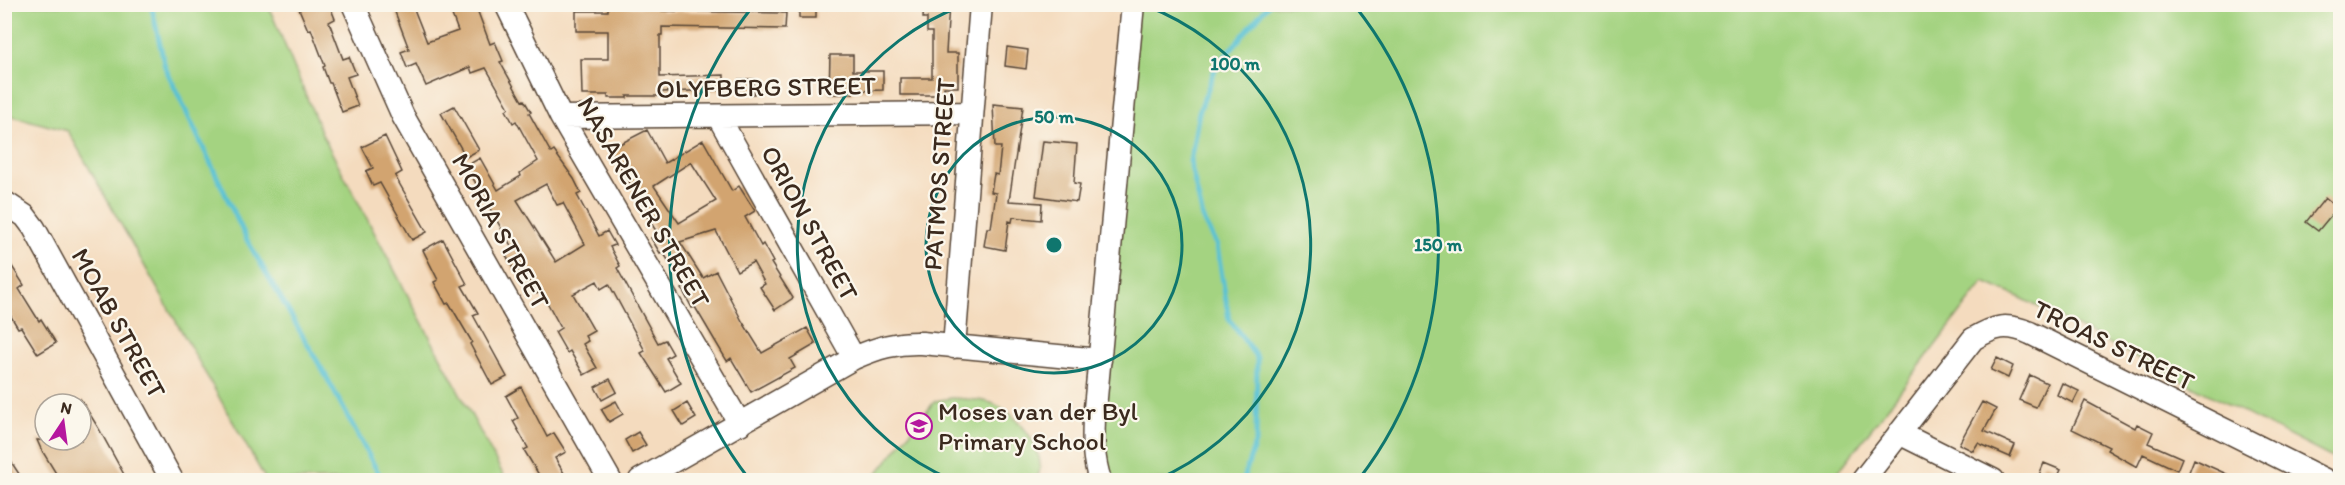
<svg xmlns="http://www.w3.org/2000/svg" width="2345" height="485" font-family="Itim,sans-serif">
  <rect width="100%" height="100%" fill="#fbf7ec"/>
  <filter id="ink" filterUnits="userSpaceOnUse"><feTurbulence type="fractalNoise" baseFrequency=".0167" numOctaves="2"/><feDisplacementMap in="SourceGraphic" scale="12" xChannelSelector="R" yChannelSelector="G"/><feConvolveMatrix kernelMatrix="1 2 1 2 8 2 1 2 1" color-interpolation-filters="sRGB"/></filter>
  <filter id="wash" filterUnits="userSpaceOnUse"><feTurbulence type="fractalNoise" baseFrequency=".008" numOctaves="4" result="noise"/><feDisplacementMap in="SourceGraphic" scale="24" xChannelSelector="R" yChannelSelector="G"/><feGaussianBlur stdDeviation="1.35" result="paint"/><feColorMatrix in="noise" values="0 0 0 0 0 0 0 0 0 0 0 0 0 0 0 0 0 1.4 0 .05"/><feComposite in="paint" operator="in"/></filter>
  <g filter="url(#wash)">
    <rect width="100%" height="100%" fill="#f4dbbe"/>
    <path fill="#a4d381" stroke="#707e50" stroke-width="1.5" d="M4 5H268L323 136 506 480H266L68 131 5 114Z
      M1133 5H2340V462L2021 298 1984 282 1832 480H1100Z
      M952 398C965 399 982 399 994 404 1015 413 1040 442 1040 467 1040 471 1038 476 1037 480H872L935 401Z"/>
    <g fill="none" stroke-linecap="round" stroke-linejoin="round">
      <path stroke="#57c1d4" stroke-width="5" d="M151 4 165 67 247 240 326 376 382 480
        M1243 480 1256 440 1257 358 1229 319 1217 246 1204 222 1190 162 1199 112 1216 67 1269 4"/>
    </g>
    <g id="blocks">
      <path fill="#d2a470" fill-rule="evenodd" d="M297 4H329L335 19 329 22 343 59 349 57 356 74 347 77 358 106 342 112 331 83H329L323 67 325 66 311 29 308 30Z
        M392 4H412L427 42 458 31 448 4H475L490 44 495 42 503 61 500 62 522 101 524 100 531 112 529 113 551 153 554 151 574 179 581 193 577 195 599 236 607 231 615 245 610 247 620 266 617 268 658 343 665 340 673 354 666 358 681 383 666 392 641 353 645 351 609 284 601 289 597 281 573 294 594 331 585 336 588 341 583 344 597 368 584 375 570 351 567 353 555 332 561 328 541 291 537 294 522 268 515 272 506 255 514 251 466 166 480 158 498 190 521 176 520 173 538 161 516 121 513 123 506 110 509 108 486 68 472 73 470 67 426 86 416 64 407 68 401 52 409 49ZM546 184 557 205 563 203 585 244 556 262 517 200Z
        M642 4H662V11L786 13 785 29 662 27V35H660V77L724 75V90L661 92V96H627V98H608V95H582L581 59H608V31H576V11H608V7H642Z
        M799 4H816V18H799Z
        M924 4H949L946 53H958V87H944V95H900V78H932V32H927V18H923Z
        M1007 47 1028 50 1026 69 1005 66Z
        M830 55H853V71H883V90L853 91V94H829Z
        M739 79H754V94H739Z
        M993 104 1023 107 1009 201 1042 203 1041 220 1013 217 1012 222 1009 221 1005 250 984 246 987 228H991L996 193 991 192 994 174 998 175 1001 147H995Z
        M454 106 479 150 466 157 441 113Z
        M647 130 665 163 703 140 732 191 739 186 755 211 745 217 761 246 763 244 773 262 771 263 793 298 775 310 760 287 765 284 753 262 737 271 716 231 680 242 703 278 716 271 742 321 762 353 807 328 816 344 790 359 795 368 751 392 731 358 727 361 695 307 692 308 682 289 685 287 663 252 660 253 651 238 658 234 641 207 643 206 610 149ZM691 162 716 201 679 223 654 186Z
        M385 136 402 172 395 176 427 232 412 240 380 183 373 186 366 171 373 168 362 147Z
        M1043 141 1077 144 1074 183 1080 184 1077 202 1036 196Z
        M2325 198 2337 208 2318 231 2306 222Z
        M443 239 467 284 462 286 478 313 473 315 507 377 492 385 470 344 472 342 449 303 446 304 434 282 438 280 423 250Z
        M4 254 24 285 19 289 39 321 41 319 56 343 38 354 21 327 18 328 4 305Z
        M1997 358 2013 366 2008 378 1991 370Z
        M2030 375 2047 383 2036 407 2019 400Z
        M610 379 617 392 602 400 595 387Z
        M2062 383 2079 391 2073 403 2057 395Z
        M521 387 547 437 554 433 566 452 555 458 568 480H542L524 450 528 448 513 421 518 418 506 396Z
        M81 400 99 429 127 480H60L41 449 37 440H81Z
        M616 401 623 414 609 422 601 409Z
        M2085 401 2135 428 2137 424 2153 432 2148 443 2182 458 2177 470 2143 454 2137 467 2107 450 2109 447 2072 429Z
        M1982 402 1996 409 1984 431 2015 445 2010 457 1978 443 1973 451 1959 444Z
        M687 403 696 418 683 426 674 411Z
        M638 432 646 445 632 453 625 440Z
        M4 451 23 480H4Z
        M2194 459 2211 467 2240 480H2209L2189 472Z
        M2044 463 2061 470 2056 480 2039 475Z"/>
    </g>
  </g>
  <g filter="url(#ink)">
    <use href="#blocks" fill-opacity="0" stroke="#574536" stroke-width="1.5"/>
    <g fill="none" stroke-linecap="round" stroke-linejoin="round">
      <defs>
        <path id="minor" d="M353 4 403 116 610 480
          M506 4 561 117 740 424
          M718 116 854 358
          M561 117 971 113
          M4 202 25 216 34 228 172 480
          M954 347 981 4
          M1899 433 1993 480
          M640 480 854 358C877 348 896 342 922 343L1100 360
          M1100 480C1093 459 1093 441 1094 419L1133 4
          M1863 480 1973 339C1995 326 2006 323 2030 333L2325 480"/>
      </defs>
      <use href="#minor" stroke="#574536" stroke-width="25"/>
      <use href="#minor" stroke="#fff" stroke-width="22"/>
    </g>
  </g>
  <g fill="none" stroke="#0f766e" stroke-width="3">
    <circle cx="1054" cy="245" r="128"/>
    <path d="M952 480A256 256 0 0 1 964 5M1144 5A256 256 0 0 1 1156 480"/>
    <path d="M749 479A384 384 0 0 1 753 6M1355 6A384 384 0 0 1 1359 479"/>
  </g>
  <defs>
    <symbol id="school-ring" viewBox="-11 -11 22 22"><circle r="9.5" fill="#fbf7ec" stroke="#b5179e" stroke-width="1.5"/><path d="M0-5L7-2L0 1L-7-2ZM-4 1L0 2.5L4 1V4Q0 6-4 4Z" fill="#b5179e"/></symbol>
  </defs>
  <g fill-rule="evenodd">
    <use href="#school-ring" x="904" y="411" width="30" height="30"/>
  </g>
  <g text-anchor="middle" stroke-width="4.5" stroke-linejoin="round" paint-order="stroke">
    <g font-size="26" fill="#3b2a1e" stroke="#fbf7ec">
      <text transform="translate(766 87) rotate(-1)" y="9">OLYFBERG STREET</text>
      <text transform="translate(939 174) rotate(-86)" y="9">PATMOS STREET</text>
      <text transform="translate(644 202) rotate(60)" y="9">NASARENER STREET</text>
      <text transform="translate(810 223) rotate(61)" y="9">ORION STREET</text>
      <text transform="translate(501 231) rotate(61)" y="9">MORIA STREET</text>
      <text transform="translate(119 323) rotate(61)" y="9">MOAB STREET</text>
      <text transform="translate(2114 345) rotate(26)" y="9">TROAS STREET</text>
    </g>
    <g font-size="26" fill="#3b2a1e" stroke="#fbf7ec" text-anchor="start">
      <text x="938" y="420">Moses van der Byl<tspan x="938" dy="30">Primary School</tspan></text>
    </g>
  </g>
  <circle cx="1054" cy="245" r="9" fill="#0f766e" stroke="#fbf7ec" stroke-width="3"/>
  <g font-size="18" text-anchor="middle" font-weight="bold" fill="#0f766e" stroke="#fbf7ec" stroke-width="4.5" stroke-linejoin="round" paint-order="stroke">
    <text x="1235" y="70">100 m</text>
    <text x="1054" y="123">50 m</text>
    <text x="1438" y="251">150 m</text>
  </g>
  <rect width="2345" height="485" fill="none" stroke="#fbf7ec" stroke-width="24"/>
  <g transform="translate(63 422) rotate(13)"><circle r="28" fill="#fbf7ec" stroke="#aea59a" stroke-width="1.5"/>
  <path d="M0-4.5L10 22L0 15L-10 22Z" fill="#b5179e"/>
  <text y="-9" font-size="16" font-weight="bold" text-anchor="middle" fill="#3b2a1e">N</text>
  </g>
</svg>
